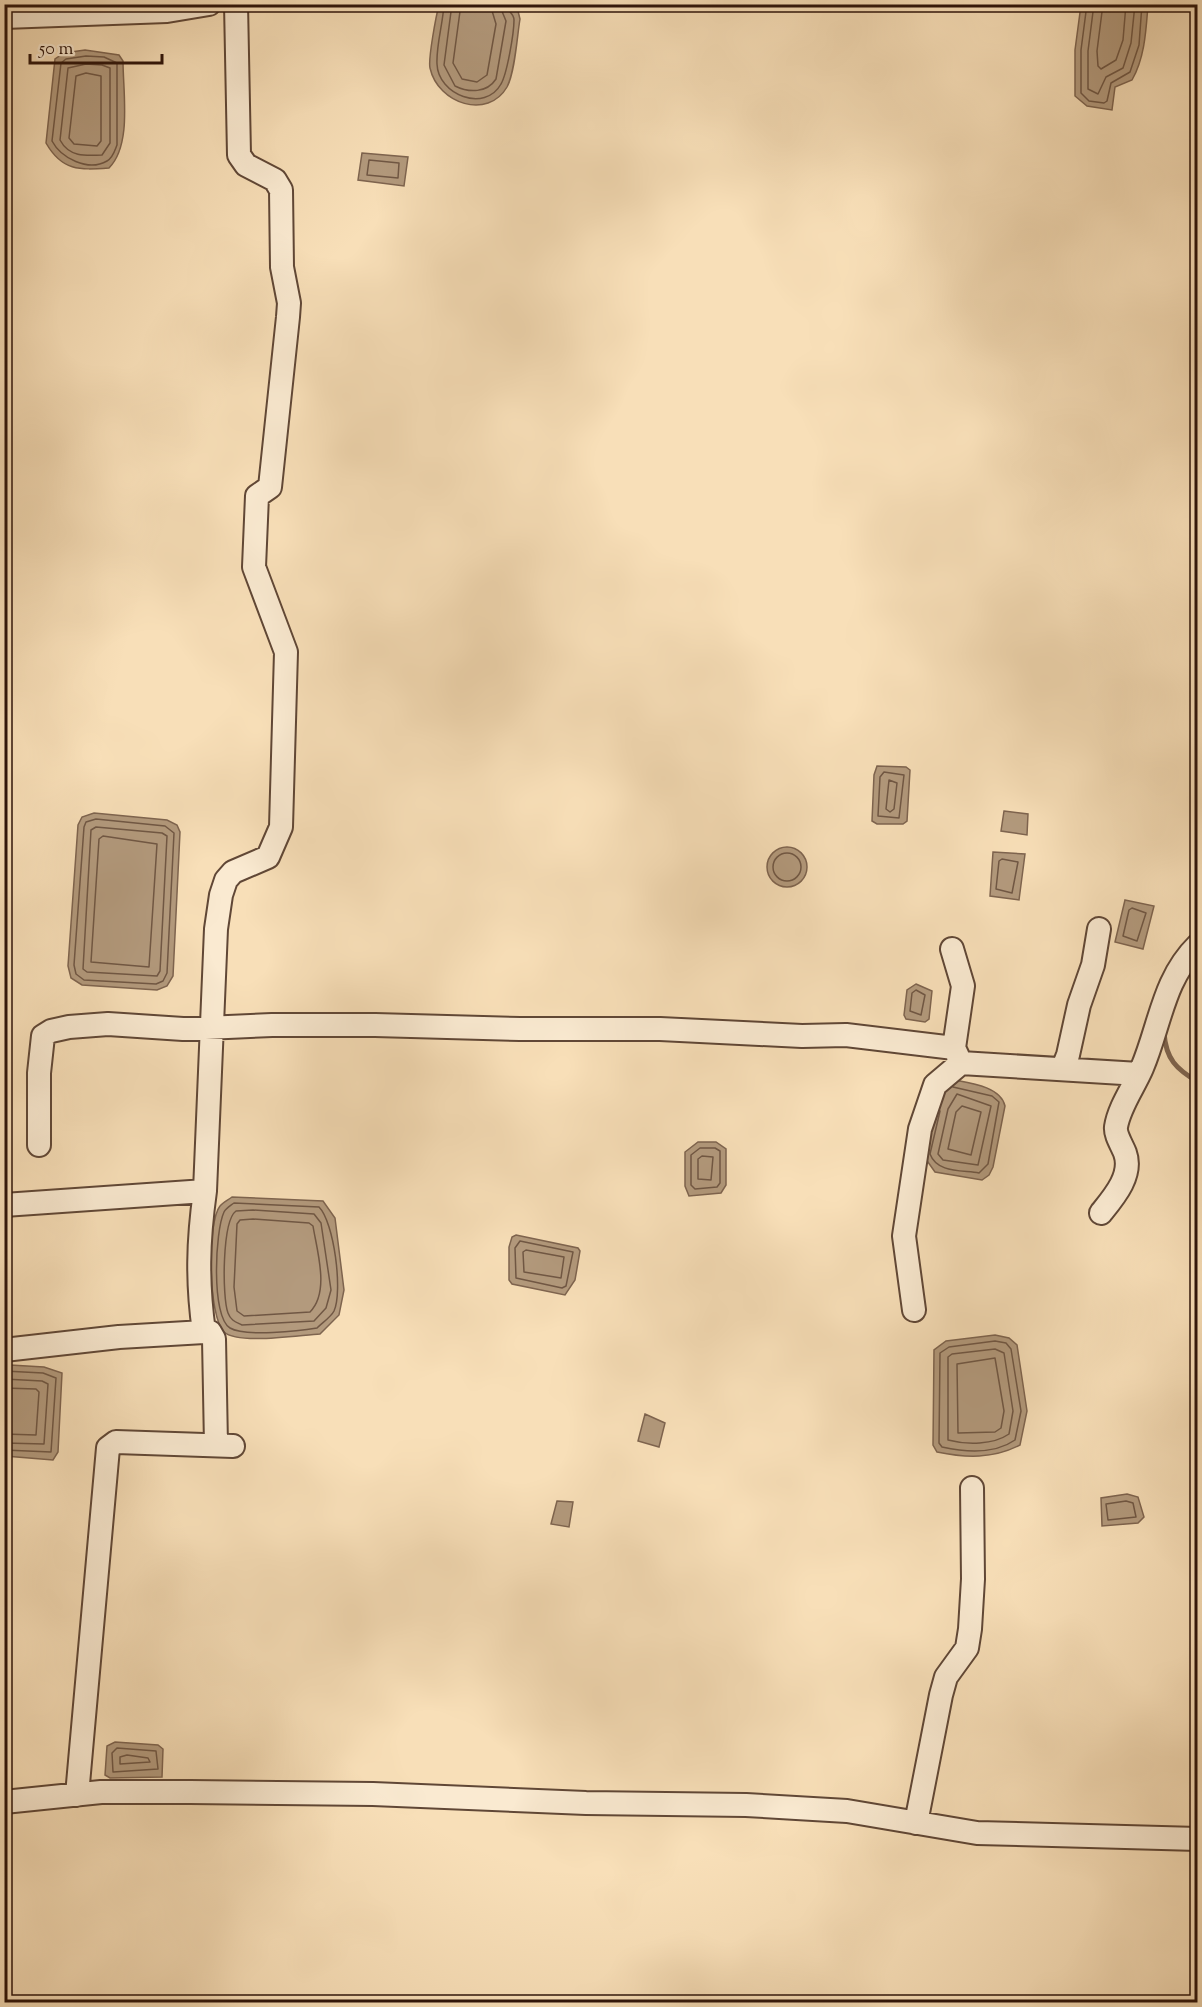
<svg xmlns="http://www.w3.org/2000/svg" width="1202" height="2007" font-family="'Sorts Mill Goudy',serif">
  <rect width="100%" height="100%" fill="#f8dfb8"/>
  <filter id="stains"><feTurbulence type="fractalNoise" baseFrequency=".00333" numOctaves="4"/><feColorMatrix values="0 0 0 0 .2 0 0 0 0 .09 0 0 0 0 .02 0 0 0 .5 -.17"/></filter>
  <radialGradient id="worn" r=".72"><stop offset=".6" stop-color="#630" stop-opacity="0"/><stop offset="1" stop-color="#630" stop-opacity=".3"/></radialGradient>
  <path fill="#b39a7d" stroke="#7e644f" stroke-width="1.5" d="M439 5H509L518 11 520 19C517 37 515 72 507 87 488 120 438 104 430 68 428 59 436 16 439 5Z
    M1081 5H1148C1146 30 1145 57 1132 80L1115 87 1112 110 1087 106 1075 96V50Z
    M85 50 119 55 123 61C123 93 132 145 109 168 79 170 62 171 46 143L55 59 64 53Z
    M362 153 408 157 404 186 358 180Z
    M877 766 906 767 910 770 907 821 903 824H877L872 821 874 775Z
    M1004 811 1028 814 1027 835 1001 831Z
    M94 813 167 820 177 825 180 832 173 976 167 986 157 990 82 985 71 978 68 966 78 825 82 817Z
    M767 867a20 20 0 1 1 40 0a20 20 0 1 1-40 0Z
    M993 852 1025 854 1019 900 990 896Z
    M1125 900 1154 906 1143 949 1115 942Z
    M916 984 932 991 929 1019 925 1022 906 1019 904 1015 907 990Z
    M955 1080C971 1083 1001 1087 1005 1106L993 1167 989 1175 982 1180 935 1172 923 1155 944 1086Z
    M698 1142H716L726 1149V1185L721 1193 689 1196 685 1186V1152Z
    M232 1197 323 1201 335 1218 344 1290 339 1315 320 1334C300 1335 238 1345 224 1332 208 1316 207 1222 220 1206 223 1202 228 1200 232 1197Z
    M516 1235 578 1248 580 1251 575 1280 565 1295 512 1284 509 1280V1247L512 1237Z
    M995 1335 1009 1338 1017 1345 1027 1411 1020 1445C993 1459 966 1458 937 1452L933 1445 934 1350 946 1341Z
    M10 1365 44 1367 62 1373 58 1452 53 1460 5 1456V1366Z
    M645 1414 665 1423 659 1447 638 1441Z
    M1127 1494 1138 1497 1144 1517 1138 1523 1102 1526 1101 1498Z
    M557 1501 573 1502 569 1527 551 1524Z
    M115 1742 158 1745 163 1749 162 1777 110 1778 105 1775 107 1746Z"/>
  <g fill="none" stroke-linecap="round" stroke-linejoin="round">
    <path stroke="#705744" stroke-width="1.5" d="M444 4C443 24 436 45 437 64 438 95 485 113 501 84 507 74 514 33 514 20 514 13 507 12 506 4
      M452 4 444 65 455 86C469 93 487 93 496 79L506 21 499 4
      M461 4 453 63 462 79 477 82 487 75 496 24 490 4
      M1087 4 1081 50V93L1089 101 1104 103 1107 101 1111 83 1130 72 1139 45 1142 4
      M1094 4 1088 51V89L1098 94 1106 77 1123 68 1131 43 1135 4
      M1103 4 1097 51 1098 66 1101 69 1116 60 1123 40 1126 4
      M86 56 104 57 117 63V145C115 150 113 158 107 161 88 172 61 158 52 141L61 63 66 59Z
      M86 64 102 65 110 68V143L102 155C85 156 69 157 60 140L68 68Z
      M86 73 101 76V141L97 146 74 144 69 138 76 76Z
      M369 160 399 163 398 178 367 175Z
      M884 772 904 775 899 818 878 816 880 777Z
      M889 780 897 783 894 809 890 812 886 809Z
      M96 819 165 826 174 833 167 973 163 981 156 984 84 980 76 974 74 965 84 827 86 822Z
      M96 827 162 833 167 836 160 971 157 976 87 972 83 969 91 830Z
      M103 836 157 844 149 967 91 962 99 839Z
      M773 867a14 14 0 1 1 28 0a14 14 0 1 1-28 0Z
      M1002 859 1018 862 1012 893 996 889 999 861Z
      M1132 908 1146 913 1137 941 1123 936 1129 910Z
      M916 990 925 995 921 1015 910 1011 912 993Z
      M957 1094 991 1106 978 1165 943 1160 938 1154 948 1109Z
      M962 1106 981 1112 971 1155 948 1149 956 1112Z
      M940 1111 930 1154C937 1173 962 1170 979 1173L988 1164 999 1102 992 1096 953 1087
      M700 1148H715L720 1151V1183L717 1187 695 1189 691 1185V1155Z
      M702 1156 713 1157 711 1180 698 1179V1159Z
      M234 1203 319 1207C334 1222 343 1291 334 1311 331 1317 322 1323 317 1328 300 1331 245 1337 230 1328 211 1317 215 1231 224 1212 226 1208 230 1206 234 1203Z
      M253 1210 314 1214 321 1223 331 1290 326 1308 314 1321 242 1325C236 1322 231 1321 228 1313 222 1297 222 1221 236 1211Z
      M253 1219 309 1223 313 1226C317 1251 330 1292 310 1312L244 1316 237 1311 234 1287 237 1224 240 1220Z
      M520 1241 573 1252 566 1286 562 1288 516 1278 515 1248Z
      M526 1250 564 1257 561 1278 524 1272 523 1252Z
      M995 1341 1006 1343 1011 1349 1021 1411 1015 1440C995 1454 965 1452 942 1447L939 1443 940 1353 949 1347Z
      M995 1349 1004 1353 1013 1411 1009 1434C993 1445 967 1445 948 1440V1357L952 1354Z
      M995 1358 1004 1411 1001 1428 995 1432 958 1433 957 1364Z
      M4 1371 43 1373 56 1378 51 1452 4 1450
      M4 1379 42 1381 48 1384 44 1444 4 1443
      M4 1388 36 1389 39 1392 36 1435 4 1434
      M1126 1501 1133 1503 1136 1517 1108 1520 1106 1504Z
      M117 1748 156 1751 158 1769 113 1772 112 1753Z
      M127 1755 148 1758 150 1762 120 1764V1757Z"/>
    <path stroke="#7e644f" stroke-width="5" d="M1164 1033C1166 1059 1176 1069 1198 1082"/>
    <defs>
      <path id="minor" d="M4 17 167 11 209 4
        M955 1050 961 1063 1139 1074
        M1063 1068 1068 1055 1079 1005 1093 965 1099 929
        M39 1145V1073L43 1036 51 1031 69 1027 108 1024 183 1029 272 1025H375L520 1029H660L802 1036 846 1035 954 1048 963 986 952 949
        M4 1205 205 1191
        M1101 1213C1114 1197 1133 1175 1125 1153 1122 1145 1115 1135 1116 1127 1119 1107 1134 1087 1142 1068 1160 1026 1163 979 1198 945
        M914 1310 904 1236 920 1129 935 1085 961 1063
        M4 1350 119 1337 204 1332
        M216 1445 214 1339 210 1332H204C197 1282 198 1241 205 1191L216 929 221 895 226 880 233 872 268 857 281 827 286 652 254 567 257 496 270 487 288 317 289 303 282 267 281 190 275 180 246 165 239 155 236 4
        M77 1795 108 1448 116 1442 233 1446
        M4 1802 101 1792H190L373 1794 586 1803 746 1805 847 1811 977 1833 1198 1839
        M916 1823 941 1695 946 1677 967 1648 970 1629 973 1579 972 1488"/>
    </defs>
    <use href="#minor" stroke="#604736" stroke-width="26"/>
    <use href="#minor" stroke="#faead1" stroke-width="22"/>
  </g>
  <rect width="1202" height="2007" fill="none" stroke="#f8dfb8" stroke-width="24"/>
  <rect x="6" y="6" width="1190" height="1995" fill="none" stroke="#2e140a" stroke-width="3"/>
  <rect x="12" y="12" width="1178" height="1983" fill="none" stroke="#2e140a" stroke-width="1.5"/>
  <path d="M30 54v9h132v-9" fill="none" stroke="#2e140a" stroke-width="3"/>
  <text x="39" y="54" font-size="18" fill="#2e140a" stroke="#faead1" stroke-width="4.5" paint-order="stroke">50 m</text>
  <rect width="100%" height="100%" filter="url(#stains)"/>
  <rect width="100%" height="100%" fill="url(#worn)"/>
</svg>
